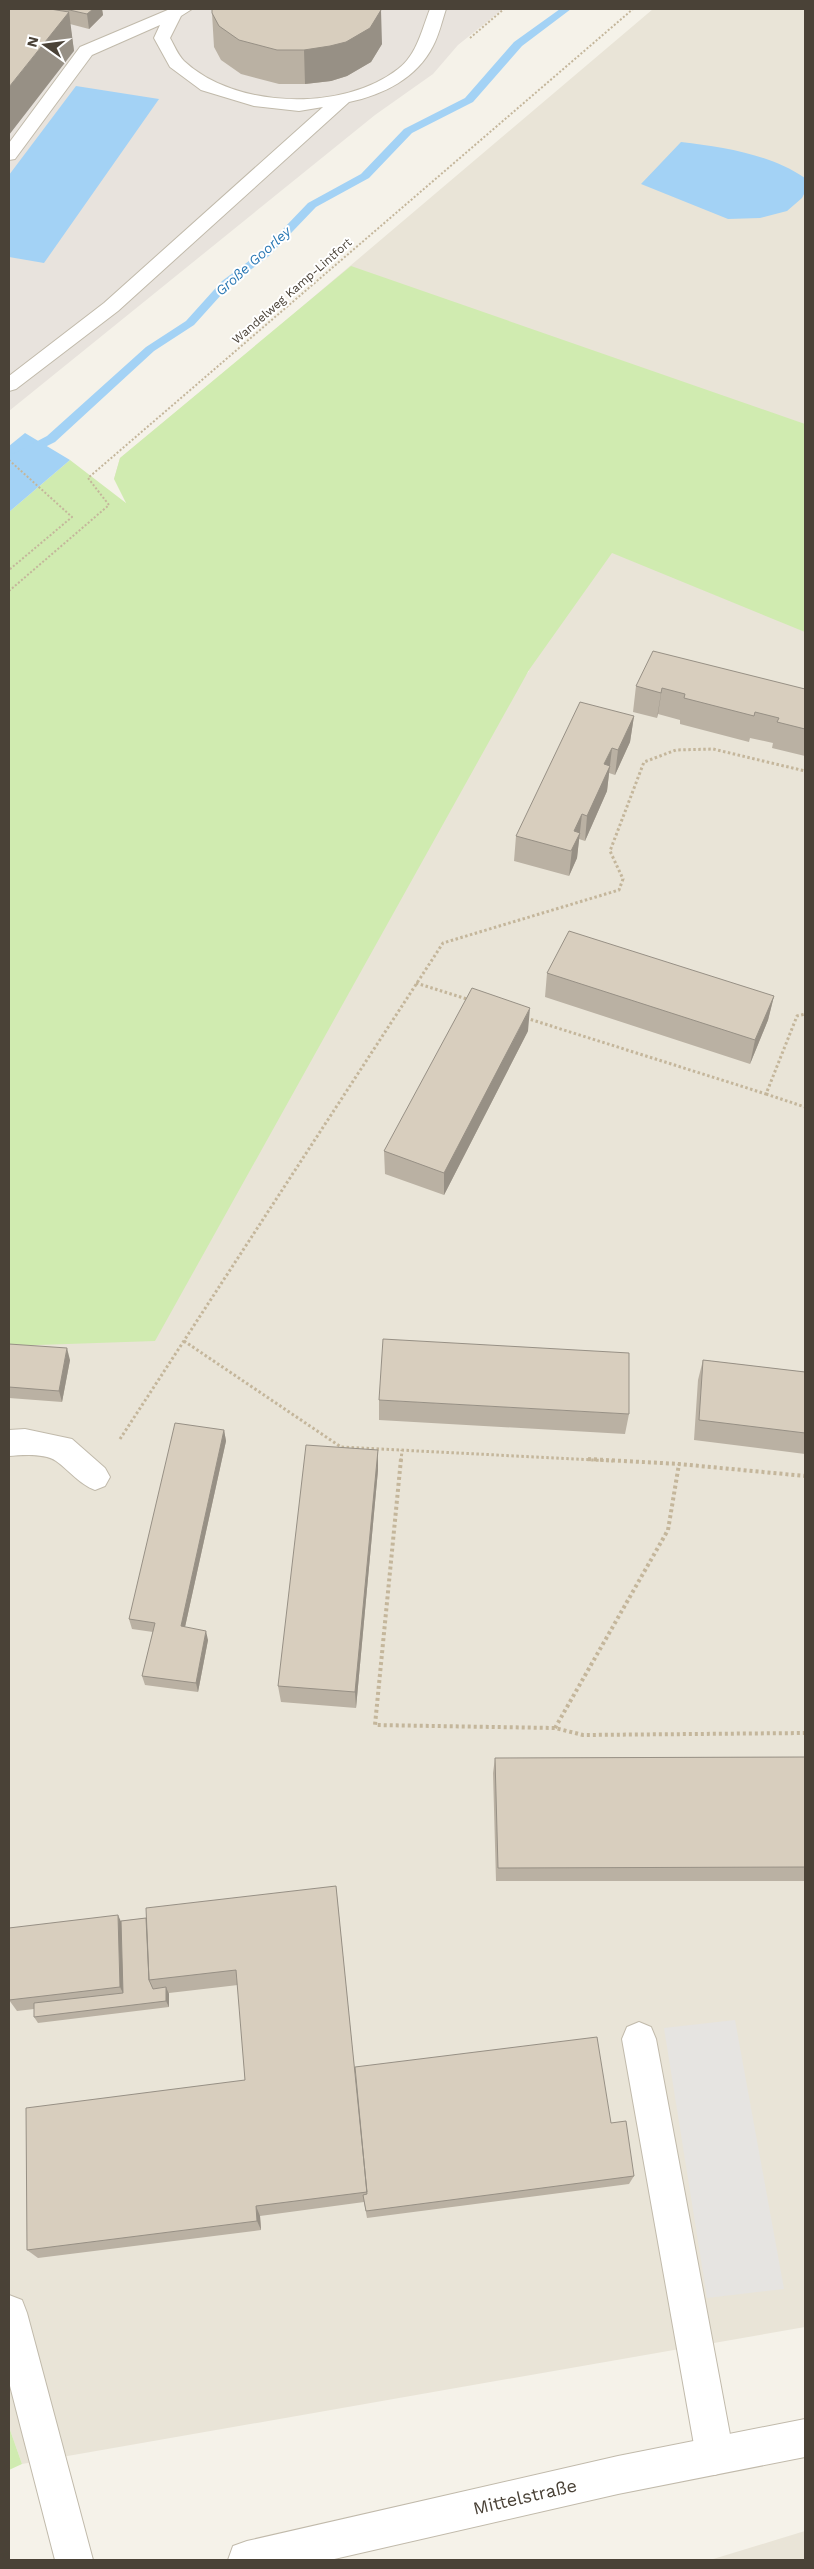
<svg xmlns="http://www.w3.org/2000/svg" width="814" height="2569" font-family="'Work Sans',sans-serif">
  <rect width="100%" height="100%" fill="#f5f2e9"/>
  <path fill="#e9e4d7" d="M653 9H805V2327L22 2464 9 2427V1346L529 671 114 479 120 458 258 344Z
    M805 2531V2560H710Z"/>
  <path fill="#e8e3dd" d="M9 9H503L458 45 433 74 375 115 9 411Z"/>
  <path fill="#d0ebb0" d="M351 266 805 424V632L612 553 529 670 155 1341 9 1346V512L70 460 126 503 114 479 120 458Z
    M9 2427 22 2464 9 2470Z"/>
  <path fill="#e6e4e1" d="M735 2020 784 2289 707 2298 664 2028Z"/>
  <path fill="#a3d2f5" d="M76 86 159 99 44 263 9 257V175Z
    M681 142C724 147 769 154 805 178V192L802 198 787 211 760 218 728 219 641 184Z
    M25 433 70 460 9 512V446Z"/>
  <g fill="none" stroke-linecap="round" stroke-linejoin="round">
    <path fill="#a3d2f5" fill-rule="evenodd" d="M560 9H571L522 46 473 102 412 133 369 178 316 207 269 256 230 285 194 325 154 351 55 442 9 465V456L47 436 146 347 186 321 222 281 261 252 308 203 361 174 404 129 465 98 514 42Z"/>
    <defs>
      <path id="service" d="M170 9H192L181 16 170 38C174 45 178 55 184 61 235 109 343 112 398 69 417 55 422 29 430 9H446C442 21 439 35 433 46 417 78 383 95 349 102L118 311 16 389 9 391V376L104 303 323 107 299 111 254 106 201 90 170 67 154 38 160 25 92 55 15 159 9 160V143L80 47Z
        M25 1429 72 1439 105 1468 110 1477 105 1486 95 1490C79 1484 70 1471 56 1461 45 1453 22 1455 9 1456V1430Z
        M639 2022 651 2027 656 2039 734 2456 728 2469 715 2475 702 2469 696 2456 622 2039 627 2027Z
        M9 2295 22 2300 27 2313 93 2560H55L9 2382Z"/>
      <path id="tertiary" d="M805 2419V2457L618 2494 330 2560H228L233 2546 247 2541 618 2456Z"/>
    </defs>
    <use href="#service" stroke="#c1baab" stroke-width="2"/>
    <use href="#tertiary" stroke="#c1baab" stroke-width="2"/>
    <path stroke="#c4b69b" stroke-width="2" stroke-dasharray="2 2" stroke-linecap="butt" d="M470 38 504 9
      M9 460 72 517 9 570
      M9 591 109 505 88 478 633 9"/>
    <path stroke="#c4b69b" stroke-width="3" stroke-dasharray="2.5 2.5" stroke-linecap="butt" d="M416 983 470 1000
      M526 1018 766 1094 797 1016 805 1014
      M766 1094 805 1107
      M184 1341 341 1447 613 1461
      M120 1439 443 943 619 890 623 879 610 851 644 762 676 750 713 749 805 771
      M401 1461 402 1450"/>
    <path stroke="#c4b69b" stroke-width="4" stroke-dasharray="3 3" stroke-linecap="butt" d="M401 1459 375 1725 555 1728 583 1735 805 1733
      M588 1459 679 1464 805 1476
      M555 1728 668 1530 679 1464"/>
    <use href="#service" fill="#fff" fill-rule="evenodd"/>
    <use href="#tertiary" fill="#fff" fill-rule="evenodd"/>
  </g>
  <path fill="#bab1a3" d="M9 9H102L103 15 89 29 70 24 74 51Z
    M212 13 382 44 371 62 347 76 331 81 305 84H279L241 74 221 60 214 47Z
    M636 686 805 689V756L772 748 773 743 750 738 749 742 680 724V720L658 714 657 718 633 712Z
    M634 716 630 742 615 775 609 773 607 791 585 841 579 839 577 858 569 876 514 861 516 836Z
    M547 973 774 996 768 1020 750 1064 545 997Z
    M528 1031 444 1195 385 1174 384 1151Z
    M9 1344 70 1360 62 1402 9 1398Z
    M703 1360 805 1372V1454L694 1440 698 1380Z
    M379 1400 629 1414 625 1434 379 1420Z
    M224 1430 226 1441 185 1627 208 1640 198 1692 145 1685 142 1676 153 1632 132 1629 129 1619Z
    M378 1450V1470L356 1708 281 1702 278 1686Z
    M805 1757V1881H496L493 1773 495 1758Z
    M336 1886 359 2114 611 2123 634 2176 629 2184 367 2218 364 2202 260 2216 261 2230 38 2258 27 2250 245 2080 238 1985 169 1993V2007L38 2023 34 2017V2009L17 2011 9 2000 121 1921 146 1918Z"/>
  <path fill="#979085" d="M93 9H102L103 15 89 29 87 14Z
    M381 10 382 44 371 62 347 76 331 81 305 84 304 50Z
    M69 12 74 51 9 135V87Z
    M662 688 658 714 657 718 661 693Z
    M634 716 630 742 615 775 618 750Z
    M612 748 607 791 585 841 587 816 604 764Z
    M582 814 577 858 569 876 574 831Z
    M774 996 768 1020 750 1064 755 1040Z
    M530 1008 528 1031 444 1195V1173Z
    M67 1348 70 1360 62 1402 59 1391Z
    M224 1430 226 1441 183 1636 181 1626Z
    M378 1450V1470L356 1708 355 1692Z
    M206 1631 208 1640 198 1692 196 1683Z
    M118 1915 124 1928 126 1999 120 1987Z
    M166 1987 169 1994V2007L166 2001Z
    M256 2206 260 2216 261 2230 257 2221Z"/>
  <path fill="#d8cebe" stroke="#979085" d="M9 9H50L69 12 9 87Z
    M65 9H93L87 14Z
    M212 9H381V10L370 28 346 42 330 46 304 50H277L239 40 219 26 212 13Z
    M653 651 805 689V729L777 722 779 718 755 712 754 716 684 698 685 694 662 688 661 693 636 686Z
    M580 702 634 716 618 750 612 748 604 764 610 766 587 816 582 814 574 831 580 833 571 851 516 836Z
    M569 931 774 996 755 1040 547 973Z
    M472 988 530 1008 444 1173 384 1151Z
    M383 1339 629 1353V1414L379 1400Z
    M9 1344 67 1348 59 1391 9 1387Z
    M703 1360 805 1372V1433L699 1420Z
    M175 1423 224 1430 181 1626 206 1631 196 1683 142 1676 155 1623 129 1619Z
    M306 1445 378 1450 355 1692 278 1686Z
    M805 1757V1867L498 1868 495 1758Z
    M336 1886 367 2192 256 2206 257 2221 27 2250 26 2108 245 2080 236 1970 149 1980 146 1908Z
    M118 1915 120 1987 9 2000V1928Z
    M146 1918 149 1980 153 1989 166 1987V2001L34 2017V2003L123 1993 121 1921Z
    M597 2037 611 2123 626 2121 634 2176 366 2211 363 2195 367 2194 355 2067Z"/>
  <g text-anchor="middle" stroke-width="4" stroke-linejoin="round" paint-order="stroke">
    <g font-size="12" fill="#4a4237" stroke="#fff">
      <text transform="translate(292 291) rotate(-41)" y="4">Wandelweg Kamp-Lintfort</text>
    </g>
    <g font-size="14" font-style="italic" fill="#2877b3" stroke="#fff">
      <text transform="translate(253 261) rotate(-42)" y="5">Große Goorley</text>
    </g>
    <g font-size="18" fill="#4a4237" stroke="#fff">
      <text transform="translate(525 2497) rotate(-13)" y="6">Mittelstraße</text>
    </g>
  </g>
  <rect width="814" height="2569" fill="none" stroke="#4a4237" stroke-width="20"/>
  <g transform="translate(45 45) rotate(284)" stroke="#ffffff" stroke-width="4" paint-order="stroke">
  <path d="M0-4L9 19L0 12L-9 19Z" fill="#4a4237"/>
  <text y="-8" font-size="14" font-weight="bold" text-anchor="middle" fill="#4a4237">N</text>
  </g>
</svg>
